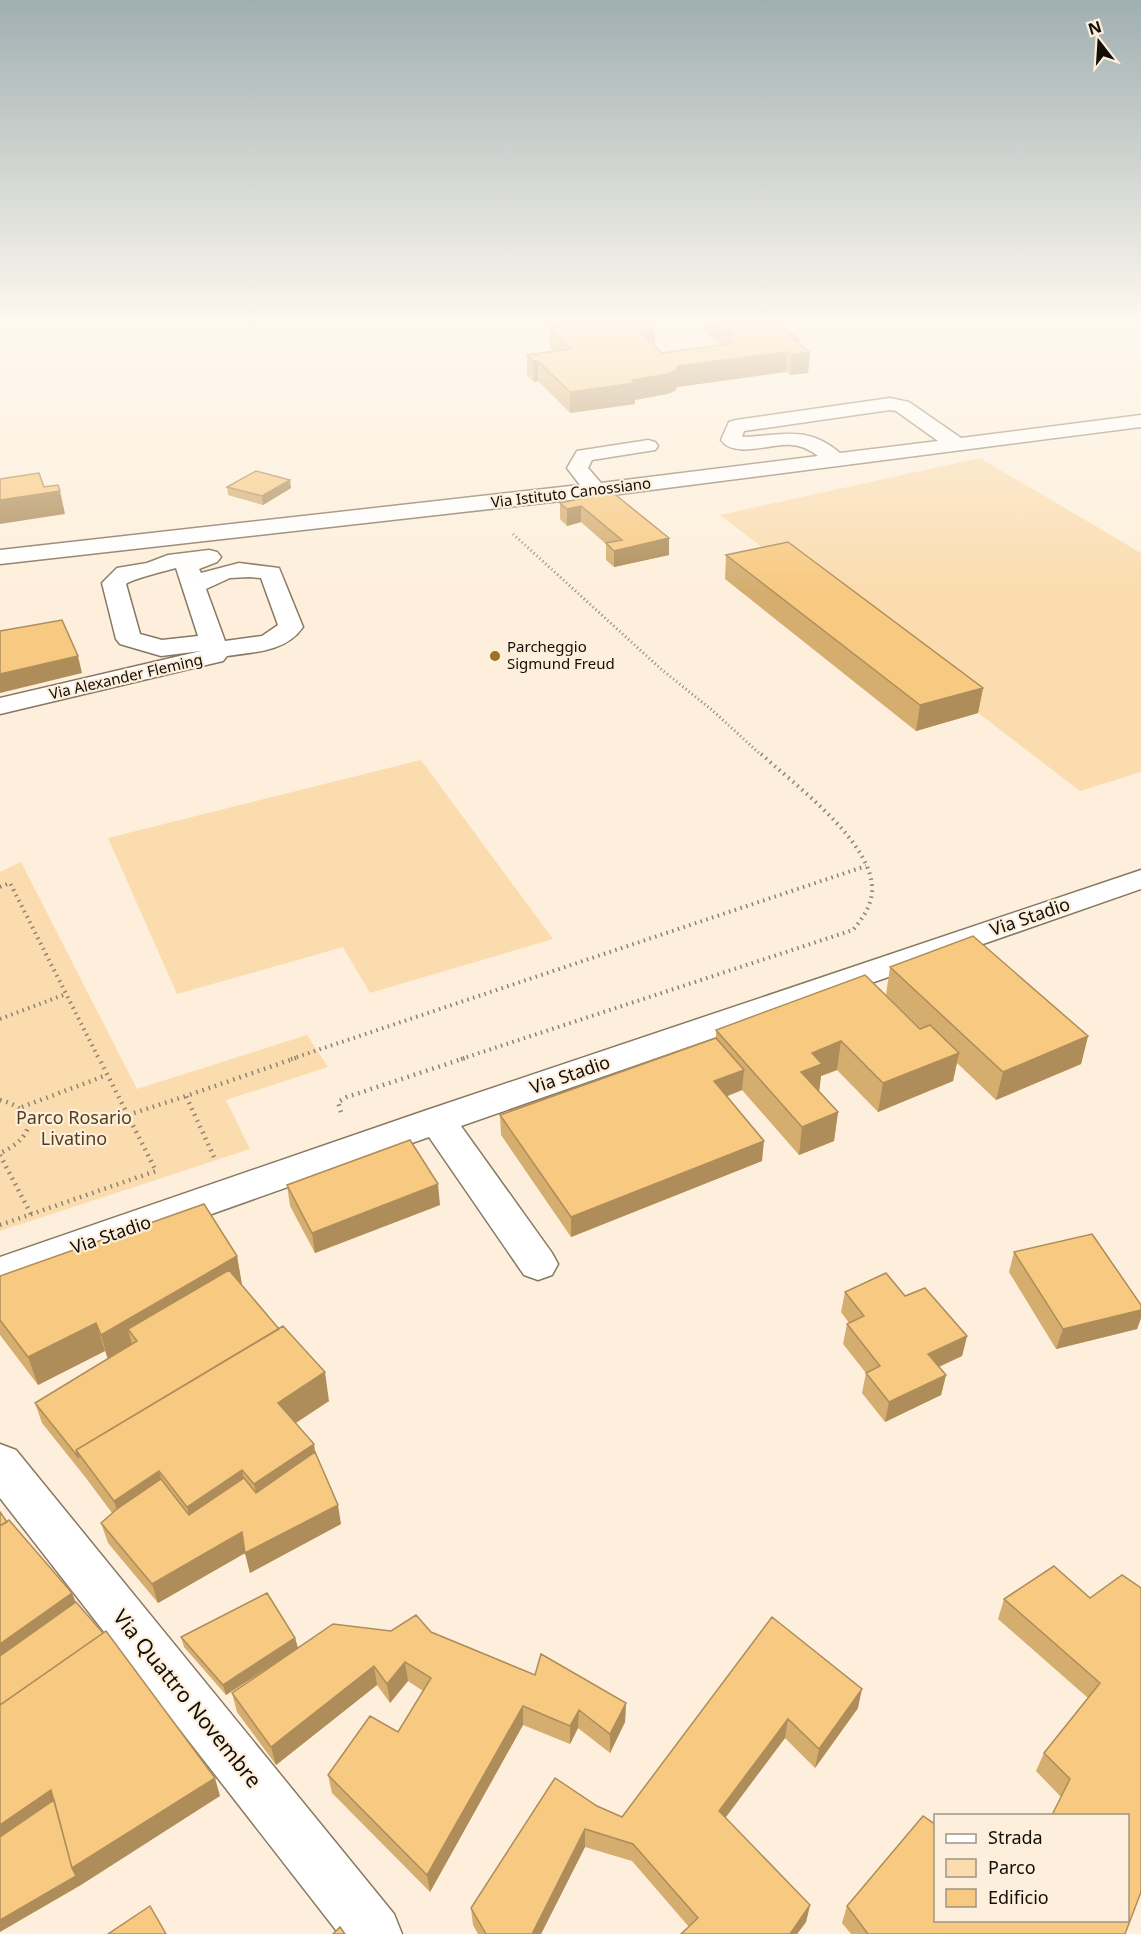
<svg xmlns="http://www.w3.org/2000/svg" width="1141" height="1934" font-family="'Noto Sans',sans-serif">
  <rect width="100%" height="100%" fill="#fdefdb"/>
  <path fill="#fadcaf" d="M980 458 1141 553V772L1080 791 720 515Z
    M421 760 553 939 370 993 343 947 177 994 108 838Z
    M21 862 137 1089 307 1035 328 1067 226 1100 250 1149 0 1231V872Z"/>
  <g fill="none" stroke-linecap="round" stroke-linejoin="round">
    <defs>
      <path id="minor" d="M890 398 909 402 961 438 1141 415V427L596 497 0 564V550L580 485 567 468 577 451 648 440 655 442 658 446 655 450 592 460 588 468 601 483 818 456C810 450 801 445 791 445 772 443 734 459 721 440L729 422 736 420ZM890 410 896 411 938 441 840 453C806 424 781 436 742 437L744 431Z
        M209 550 217 552 221 557 217 562 199 569 201 573 239 563 279 568 303 627C286 652 254 652 227 656L223 661 0 714V698L201 651 161 656 120 644 116 639 102 583 117 568 147 563 168 555ZM176 568 198 636 162 640 140 634 126 584C132 579 165 571 176 568ZM249 577 261 578 278 625 262 636 225 641 206 589 230 578Z
        M1141 870V889L461 1126 552 1253 558 1264 552 1275 538 1280 524 1275 429 1137 0 1289V1257L424 1111Z
        M0 1444 16 1450 394 1914 402 1934H339L0 1498Z"/>
    </defs>
    <use href="#minor" stroke="#877861" stroke-width="3"/>
    <path stroke="#8c8274" stroke-width="3" stroke-dasharray="1 3" stroke-linecap="butt" d="M513 534 661 669 712 710 760 754"/>
    <path stroke="#8c8274" stroke-width="4" stroke-dasharray="1.5 4.5" stroke-linecap="butt" d="M0 887 10 883 99 1059
      M0 1019 66 994
      M291 1059 866 866
      M461 1059 853 930C862 919 870 908 872 893 876 843 793 784 759 752"/>
    <path stroke="#8c8274" stroke-width="4.5" stroke-dasharray="1.5 5" stroke-linecap="butt" d="M0 1100C41 1111 34 1138 0 1153
      M22 1107 107 1075
      M341 1112 338 1102 347 1097 465 1058
      M128 1115 186 1096
      M0 1155 31 1214
      M214 1157 186 1096 296 1058
      M0 1225 156 1171 99 1058"/>
    <use href="#minor" fill="#fff" fill-rule="evenodd"/>
  </g>
  <path fill="#d5ad6f" d="M553 321H646L655 346 662 353 721 345 704 331V321H768L810 352 808 373 790 375 786 372 677 387 675 391 667 394 635 400V404L570 413 538 381 534 382 527 375V355L553 351 550 347 549 328 553 327Z
    M227 487 291 488 263 505 228 495Z
    M612 492 669 538V555L614 567 606 560V544L581 522 567 526 560 519V503Z
    M726 555 983 688 978 713 916 731 725 579Z
    M890 967 1088 1036 1081 1064 996 1100 957 1063 953 1081 878 1112 837 1070 821 1076 819 1091 838 1112 834 1141 799 1155 742 1090 727 1096 762 1161 571 1237 501 1135 500 1115 716 1038V1030L921 1029 886 995Z
    M287 1185 440 1205 315 1253 290 1206Z
    M1014 1252 1141 1305V1318L1137 1329 1056 1349 1009 1272Z
    M237 1256 242 1285 329 1401 296 1423 315 1452 341 1524 250 1573 245 1553 158 1603 108 1543 101 1523 112 1513 86 1478 42 1423 35 1403 108 1359 105 1351 38 1385 0 1335V1276Z
    M845 1292 905 1296 967 1336 962 1356 939 1367 946 1375 941 1395 885 1422 862 1393 866 1373 843 1344 847 1324 849 1323 841 1312Z
    M1054 1566 1090 1598 1122 1575 1141 1588V1892L1125 1934H851L842 1923 847 1906 923 1816 936 1825V1920H1128V1815H1052L1061 1797 1036 1771 1044 1753 1088 1698 998 1619 1004 1599Z
    M772 1617 858 1708 815 1768 785 1738 725 1818 810 1905 806 1922 797 1934H681L689 1927 632 1861 585 1847 541 1934H478L473 1925 471 1908 597 1806 622 1817Z
    M391 1631 431 1632 535 1675 626 1703 625 1722 610 1753 578 1728 570 1744 523 1725 430 1892 332 1793 328 1775 398 1732 423 1691 408 1681 390 1703 377 1685 276 1765 237 1712 232 1693Z
    M181 1637 295 1638 298 1648 226 1695 184 1647Z"/>
  <path fill="#ae8d5a" d="M655 330V349L638 331Z
    M793 339H798L797 354 810 352 808 373 790 375Z
    M787 352 786 372 677 387 675 391 667 394 635 400V404L570 413V392L678 366Z
    M533 361H538V381L534 382Z
    M290 480 291 488 263 505 262 496Z
    M60 491 65 514 0 524V500Z
    M581 506V522L567 526V509Z
    M669 538V555L614 567V551Z
    M78 656 82 673 0 693V674Z
    M983 688 978 713 916 731 920 705Z
    M1088 1036 1081 1064 996 1100 1003 1072Z
    M841 1041 837 1070 821 1076 819 1092 801 1072 812 1053Z
    M959 1053 953 1081 878 1112 883 1083Z
    M744 1070 742 1090 713 1102 714 1081Z
    M838 1112 834 1141 799 1155 802 1127Z
    M764 1141 762 1161 571 1237V1217Z
    M438 1184 440 1205 315 1253 312 1233Z
    M237 1256 242 1285 138 1346 137 1341 128 1329 133 1349 109 1363 101 1335Z
    M1141 1310V1318L1137 1329 1056 1349 1063 1329Z
    M96 1323 105 1351 38 1385 28 1357Z
    M967 1336 962 1356 923 1374 928 1354Z
    M325 1372 329 1401 283 1431 278 1403Z
    M946 1375 941 1395 885 1422 889 1402Z
    M314 1444 318 1472 260 1512 254 1484Z
    M242 1470 248 1498 194 1535 187 1507Z
    M159 1471 167 1499 123 1529 114 1501Z
    M338 1505 341 1524 250 1573 245 1553Z
    M242 1532 247 1552 158 1603 152 1584Z
    M72 1593 80 1612 0 1669V1644Z
    M295 1638 298 1648 226 1695 223 1685Z
    M405 1662 408 1681 390 1703 387 1684Z
    M374 1666 377 1685 276 1765 271 1747Z
    M862 1689 858 1708 815 1768 819 1749Z
    M626 1703 625 1722 610 1753V1734Z
    M523 1706V1725L430 1892 427 1875Z
    M579 1710 578 1728 570 1744V1726Z
    M788 1719 785 1738 717 1829 719 1811Z
    M215 1778 220 1796 81 1885 0 1932V1825L51 1790Z
    M585 1829V1847L541 1934H532Z
    M810 1905 806 1922 797 1934H790Z"/>
  <path fill="#f8c981" stroke="#ae8d5a" stroke-width="1.5" d="M554 321H646L655 330 638 331 662 353 734 343 725 336 734 335 717 321H768L779 329H786L798 339H793L810 352 791 355 787 352 678 366 676 370 668 374 632 380 635 383 570 392 538 361H533L527 355 571 349 549 328 559 326Z
    M256 471 290 480 262 496 227 487Z
    M39 473 44 487 58 485 60 491 0 500V479Z
    M612 492 669 538 614 551 606 543 622 540 581 506 567 509 560 503Z
    M788 542 983 688 920 705 726 555Z
    M62 620 78 656 0 674V631Z
    M973 936 1088 1036 1003 1072 890 967Z
    M865 975 920 1029 930 1025 959 1053 883 1083 841 1041 812 1053 822 1064 801 1072 838 1112 802 1127 716 1030Z
    M716 1038 744 1070 714 1081 764 1141 571 1217 500 1115Z
    M410 1140 438 1184 312 1233 287 1185Z
    M204 1204 237 1256 101 1335 96 1323 28 1357 0 1320V1276Z
    M1092 1234 1141 1305V1310L1063 1329 1014 1252Z
    M229 1270 279 1329 76 1450 79 1458 35 1403 137 1341 128 1329Z
    M886 1273 905 1296 925 1288 967 1336 928 1354 946 1375 889 1402 866 1373 880 1366 847 1324 864 1316 845 1292Z
    M283 1326 325 1372 278 1403 314 1444 254 1484 242 1470 187 1507 159 1471 114 1501 76 1450Z
    M315 1452 338 1505 245 1553 242 1532 152 1584 101 1523 117 1509 161 1479 189 1515 244 1478 256 1493Z
    M0 1512 7 1522 0 1526Z
    M9 1520 72 1593 0 1644V1526Z
    M1054 1566 1090 1598 1122 1575 1141 1588V1892L1125 1934H868L847 1906 923 1816 936 1825V1920H1128V1815H1052L1070 1779 1044 1753 1100 1683 1004 1599Z
    M267 1593 295 1638 223 1685 181 1637Z
    M76 1602 103 1633 0 1705V1656Z
    M416 1615 431 1632 535 1675 541 1654 626 1703 610 1734 579 1710 570 1726 523 1706 427 1875 328 1775 370 1716 398 1732 431 1678 405 1662 387 1684 374 1666 271 1747 232 1693 333 1624 391 1631Z
    M772 1617 862 1689 819 1749 788 1719 719 1811 810 1905 790 1934H681L698 1918 633 1844 585 1829 532 1934H486L471 1908 555 1778 597 1806 622 1817Z
    M106 1631 215 1778 72 1868 51 1790 0 1825V1705Z
    M54 1800 72 1868 76 1876 0 1920V1837Z
    M150 1906 166 1934H108Z
    M340 1927 345 1934H333Z"/>
  <linearGradient id="sky" x2="0" y2="1"><stop stop-color="#a0afb1"/><stop offset="0.54" stop-color="#fef8ef"/><stop offset="1" stop-color="#fef8ef" stop-opacity="0"/></linearGradient>
  <rect width="1141" height="592" fill="url(#sky)"/>
  <circle fill="#9f7223" stroke="#fdefdb" stroke-width="2" cx="495" cy="656" r="6"/>
  <g text-anchor="middle" stroke-width="4.5" stroke-linejoin="round" paint-order="stroke">
    <g font-size="15" fill="#130e06" stroke="#fdefdb">
      <text transform="translate(571 493) rotate(-7)" y="5">Via Istituto Canossiano</text>
      <text transform="translate(126 677) rotate(-13)" y="5">Via Alexander Fleming</text>
    </g>
    <g font-size="15" fill="#130e06" stroke="#fdefdb" text-anchor="start">
      <text x="507" y="652">Parcheggio<tspan x="507" dy="17">Sigmund Freud</tspan></text>
    </g>
    <g font-size="18" fill="#130e06" stroke="#fdefdb">
      <text transform="translate(1030 917) rotate(-19)" y="6">Via Stadio</text>
      <text transform="translate(570 1075) rotate(-19)" y="6">Via Stadio</text>
      <text transform="translate(111 1235) rotate(-19)" y="6">Via Stadio</text>
    </g>
    <g font-size="18" fill="#523e1e" stroke="#fdefdb">
      <text x="74" y="1124">Parco Rosario<tspan x="74" dy="21">Livatino</tspan></text>
    </g>
    <g font-size="21" fill="#130e06" stroke="#fdefdb">
      <text transform="translate(187 1699) rotate(51)" y="7">Via Quattro Novembre</text>
    </g>
  </g>
  <rect x="934" y="1814" width="195" height="108" fill="#fdefdb" stroke="#9f9586" stroke-width="1.5"/>
  <rect x="946" y="1834" width="30" height="9" fill="#ffffff" stroke="#9f9586" stroke-width="1.5"/>
  <text x="988" y="1844" font-size="18" fill="#130e06">Strada</text>
  <rect x="946" y="1859" width="30" height="18" fill="#fadcaf" stroke="#9f9586" stroke-width="1.5"/>
  <text x="988" y="1874" font-size="18" fill="#130e06">Parco</text>
  <rect x="946" y="1889" width="30" height="18" fill="#f8c981" stroke="#9f9586" stroke-width="1.5"/>
  <text x="988" y="1904" font-size="18" fill="#130e06">Edificio</text>
  <g transform="translate(1099 42) rotate(343)" stroke="#fdefdb" stroke-width="4.5" paint-order="stroke">
  <path d="M0-4.5L10 22L0 15L-10 22Z" fill="#130e06"/>
  <text y="-9" font-size="16" font-weight="bold" text-anchor="middle" fill="#130e06">N</text>
  </g>
</svg>
